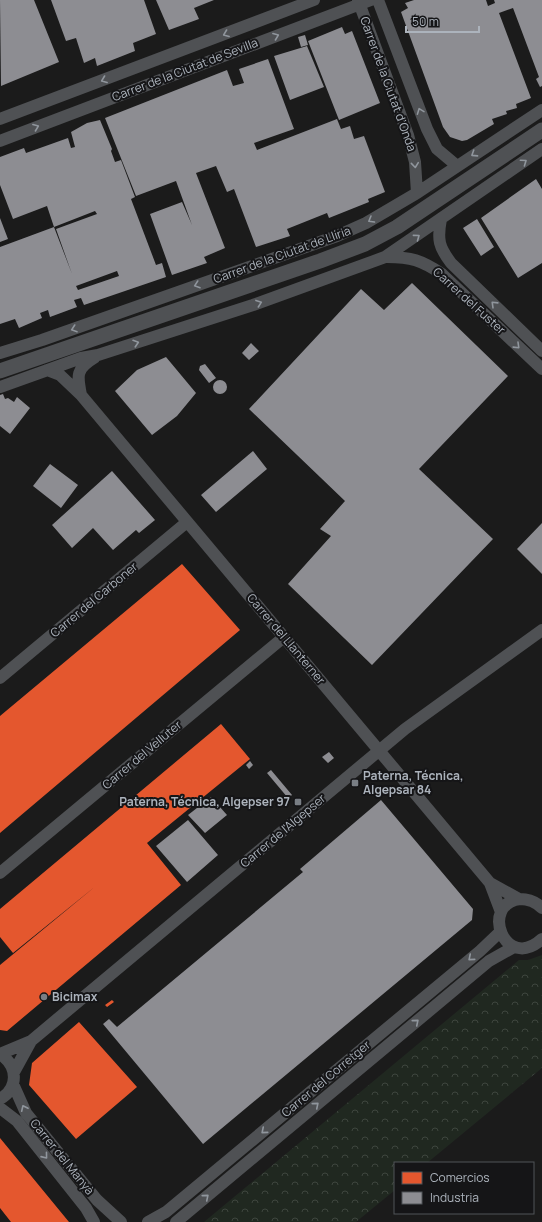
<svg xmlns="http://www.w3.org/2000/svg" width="542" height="1222" font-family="Manrope,sans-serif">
  <defs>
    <pattern id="park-crowns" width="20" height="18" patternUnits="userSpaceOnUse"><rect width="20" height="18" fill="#202820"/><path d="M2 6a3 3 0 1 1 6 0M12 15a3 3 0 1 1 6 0" fill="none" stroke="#3e453e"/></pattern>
  </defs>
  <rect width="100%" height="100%" fill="#1b1b1b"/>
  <path fill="url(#park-crowns)" d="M542 955V1068L427 1163H395V1190L356 1222H204L519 960H528Z"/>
  <path fill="#e4572e" d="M182 564 240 630 0 833V716Z
    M221 724 250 759 147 843 181 885 7 1031 0 1030V965L97 885 13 953 0 937V909Z
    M112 1000 114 1002 107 1007 105 1005Z
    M79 1022 137 1087 76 1139 29 1085 32 1063Z
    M0 1138 69 1222H11L0 1208Z"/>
  <path fill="#8d8d92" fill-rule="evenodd" d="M0 0H34L59 62 1 86Z
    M51 0H144L156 34 133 43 135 51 97 66 95 58 84 63 76 38 66 41Z
    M156 0H214L194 8 199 19 169 30Z
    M414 0H486L488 6 495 3 494 0H542V86L540 87 536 79 539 77 513 8 499 13 531 98 516 104 517 108 506 111 507 114 492 119 494 124 467 140 462 141 450 137 443 127 401 12 408 8 405 3Z
    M342 27 345 34 352 31 380 103 339 120 308 41Z
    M305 35 308 45 301 47 298 37Z
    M307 46 324 87 290 100 274 56Z
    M268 59 294 129 254 143 257 150 337 119 341 129 350 126 354 139 364 136 385 192 368 199 369 202 329 218 327 213 287 229 290 236 256 247 234 189 227 192 216 166 196 173 225 248 204 257 207 263 172 275 150 214 182 202 192 225 176 181 136 196 105 118 227 70 233 86 244 83 239 69Z
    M100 120 112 149 111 151 115 162 121 160 135 197 131 199 156 265 162 263 166 277 84 305 81 298 74 300 77 307 50 317 48 310 40 313 42 318 19 328 15 319 0 324V247L54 227 72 274 56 229 97 214 95 211 54 227 47 206 13 219 0 185V157L24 148 26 153 68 138 71 148 75 147 71 132 87 123ZM117 271 119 276 78 290 76 286Z
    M536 179 542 189V263L518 278 481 218Z
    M0 218 8 239 0 242Z
    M477 219 494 247 481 256 463 228Z
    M412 283 508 376 419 469 493 539 372 665 288 584 331 536 320 529 345 501 249 409 361 289 384 310Z
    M251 343 259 351 249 360 242 353Z
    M166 357 196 393 177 416 152 435 115 391 137 370Z
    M205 364 216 378 209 383 199 370 200 366Z
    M213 387a7 7 0 1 1 14 0a7 7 0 1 1-14 0Z
    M3 394 5 399 8 398 14 402 17 397 30 408 10 434 0 426V395Z
    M253 451 267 469 216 512 201 495Z
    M50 464 78 485 61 508 33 486Z
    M112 471 155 520 139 533 136 530 113 550 93 528 72 548 52 525Z
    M542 523V574L517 549Z
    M329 752 334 758 328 763 322 757Z
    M250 761 253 765 249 769 246 765Z
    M271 770 292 795 288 798 267 773Z
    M211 797 227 815 205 833 188 815Z
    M381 800 473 909 472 920 203 1144 103 1024 109 1019 117 1027 303 872 300 869Z
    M188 820 218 855 187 882 156 846Z"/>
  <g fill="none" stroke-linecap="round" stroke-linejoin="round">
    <path stroke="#4f5154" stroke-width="12" d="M358 0 408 135 415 162 417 193
      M378 0 427 129 437 149 456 165
      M0 119 314 0
      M0 141 371 0
      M441 219C437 240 439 247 451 263L542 351
      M387 257C411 257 421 260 442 274L542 369
      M0 353 42 340 337 236 366 223 417 193 542 110
      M47 370 60 375 81 395 490 883 501 912
      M0 387 81 358 98 355 253 305 385 257 542 149
      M81 395C77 375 76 369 94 358
      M0 678 187 522
      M0 873 284 637
      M490 883 519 899
      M542 908C536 902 529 899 520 899 479 904 505 973 542 939
      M0 1054 31 1041 405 729 542 630
      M0 1054C18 1066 19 1088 0 1099
      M14 1072 31 1041
      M13 1084 26 1113 97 1200 121 1222
      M0 1108 17 1121 86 1208 94 1222
      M148 1222 166 1212 480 951 500 932
      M176 1222 489 961 514 947"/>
    <path stroke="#4f5154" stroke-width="15" d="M0 371 320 261 365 244 397 227 542 130"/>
  </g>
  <defs><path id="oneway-chevron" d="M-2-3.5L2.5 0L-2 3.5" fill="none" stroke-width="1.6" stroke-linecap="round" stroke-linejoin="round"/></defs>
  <g stroke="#90969d">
    <use href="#oneway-chevron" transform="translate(226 34) rotate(159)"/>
    <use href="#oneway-chevron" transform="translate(276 36) rotate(-21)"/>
    <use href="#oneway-chevron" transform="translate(104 80) rotate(159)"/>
    <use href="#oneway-chevron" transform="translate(420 111) rotate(-111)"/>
    <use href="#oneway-chevron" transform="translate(36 127) rotate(-21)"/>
    <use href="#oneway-chevron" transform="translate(474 154) rotate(147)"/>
    <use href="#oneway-chevron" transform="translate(524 162) rotate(-35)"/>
    <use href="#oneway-chevron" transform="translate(415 165) rotate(84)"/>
    <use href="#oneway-chevron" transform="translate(371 220) rotate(150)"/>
    <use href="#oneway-chevron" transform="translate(417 237) rotate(-36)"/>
    <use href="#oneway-chevron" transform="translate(197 285) rotate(161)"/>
    <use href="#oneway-chevron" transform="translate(259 303) rotate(-20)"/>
    <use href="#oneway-chevron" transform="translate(494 304) rotate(-136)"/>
    <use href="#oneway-chevron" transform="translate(74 329) rotate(161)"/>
    <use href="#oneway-chevron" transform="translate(136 343) rotate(-18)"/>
    <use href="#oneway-chevron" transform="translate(517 346) rotate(44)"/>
    <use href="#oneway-chevron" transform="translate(471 958) rotate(140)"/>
    <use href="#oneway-chevron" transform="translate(416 1022) rotate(-40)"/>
    <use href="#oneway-chevron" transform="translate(316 1105) rotate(-40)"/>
    <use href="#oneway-chevron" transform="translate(24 1108) rotate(-115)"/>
    <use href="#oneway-chevron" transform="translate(264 1131) rotate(140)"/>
    <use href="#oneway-chevron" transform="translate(45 1156) rotate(51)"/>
    <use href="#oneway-chevron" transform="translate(206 1197) rotate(-40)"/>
  </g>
  <g fill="#797e84" stroke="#151517" stroke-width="1.5">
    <rect x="351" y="779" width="8" height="8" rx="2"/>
    <rect x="294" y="798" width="8" height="8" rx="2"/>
    <circle cx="44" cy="997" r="4"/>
  </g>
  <g text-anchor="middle" stroke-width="4" stroke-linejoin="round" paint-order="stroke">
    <g font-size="12" fill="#acb3bc" stroke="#151517">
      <text transform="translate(185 70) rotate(-21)" y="4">Carrer de la Ciutat de Sevilla</text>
      <text transform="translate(388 84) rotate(70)" y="4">Carrer de la Ciutat d’Onda</text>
      <text transform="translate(282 255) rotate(-20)" y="4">Carrer de la Ciutat de Llíria</text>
      <text transform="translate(469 301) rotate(42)" y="4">Carrer del Fuster</text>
      <text transform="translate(94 600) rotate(-40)" y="4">Carrer del Carboner</text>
      <text transform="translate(286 639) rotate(50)" y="4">Carrer del Llanterner</text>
      <text transform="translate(142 755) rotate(-40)" y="4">Carrer del Velluter</text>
      <text transform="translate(283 831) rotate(-40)" y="4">Carrer de l'Algepser</text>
      <text transform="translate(326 1079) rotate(-40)" y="4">Carrer del Corretger</text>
      <text transform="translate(62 1157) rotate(51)" y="4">Carrer del Manyà</text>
    </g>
    <g font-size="12" font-weight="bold" fill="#acb3bc" stroke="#151517" text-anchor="start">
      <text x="363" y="780">Paterna, Técnica,<tspan x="363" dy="14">Algepsar 84</tspan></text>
      <text x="290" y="806" text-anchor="end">Paterna, Técnica, Algepser 97</text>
      <text x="52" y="1001">Bicimax</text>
    </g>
  </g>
  <rect x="394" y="1162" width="140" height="52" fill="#151517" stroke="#515459"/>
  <rect x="402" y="1172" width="20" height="12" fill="#e4572e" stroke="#515459"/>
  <text x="430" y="1182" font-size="12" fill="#acb3bc">Comercios</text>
  <rect x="402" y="1192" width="20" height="12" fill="#8d8d92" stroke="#515459"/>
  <text x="430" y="1202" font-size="12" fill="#acb3bc">Industria</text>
  <path d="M406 26v6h73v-6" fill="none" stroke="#acb3bc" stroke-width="2"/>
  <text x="412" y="26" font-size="12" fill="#acb3bc" stroke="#151517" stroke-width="3" paint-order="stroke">50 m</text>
</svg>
